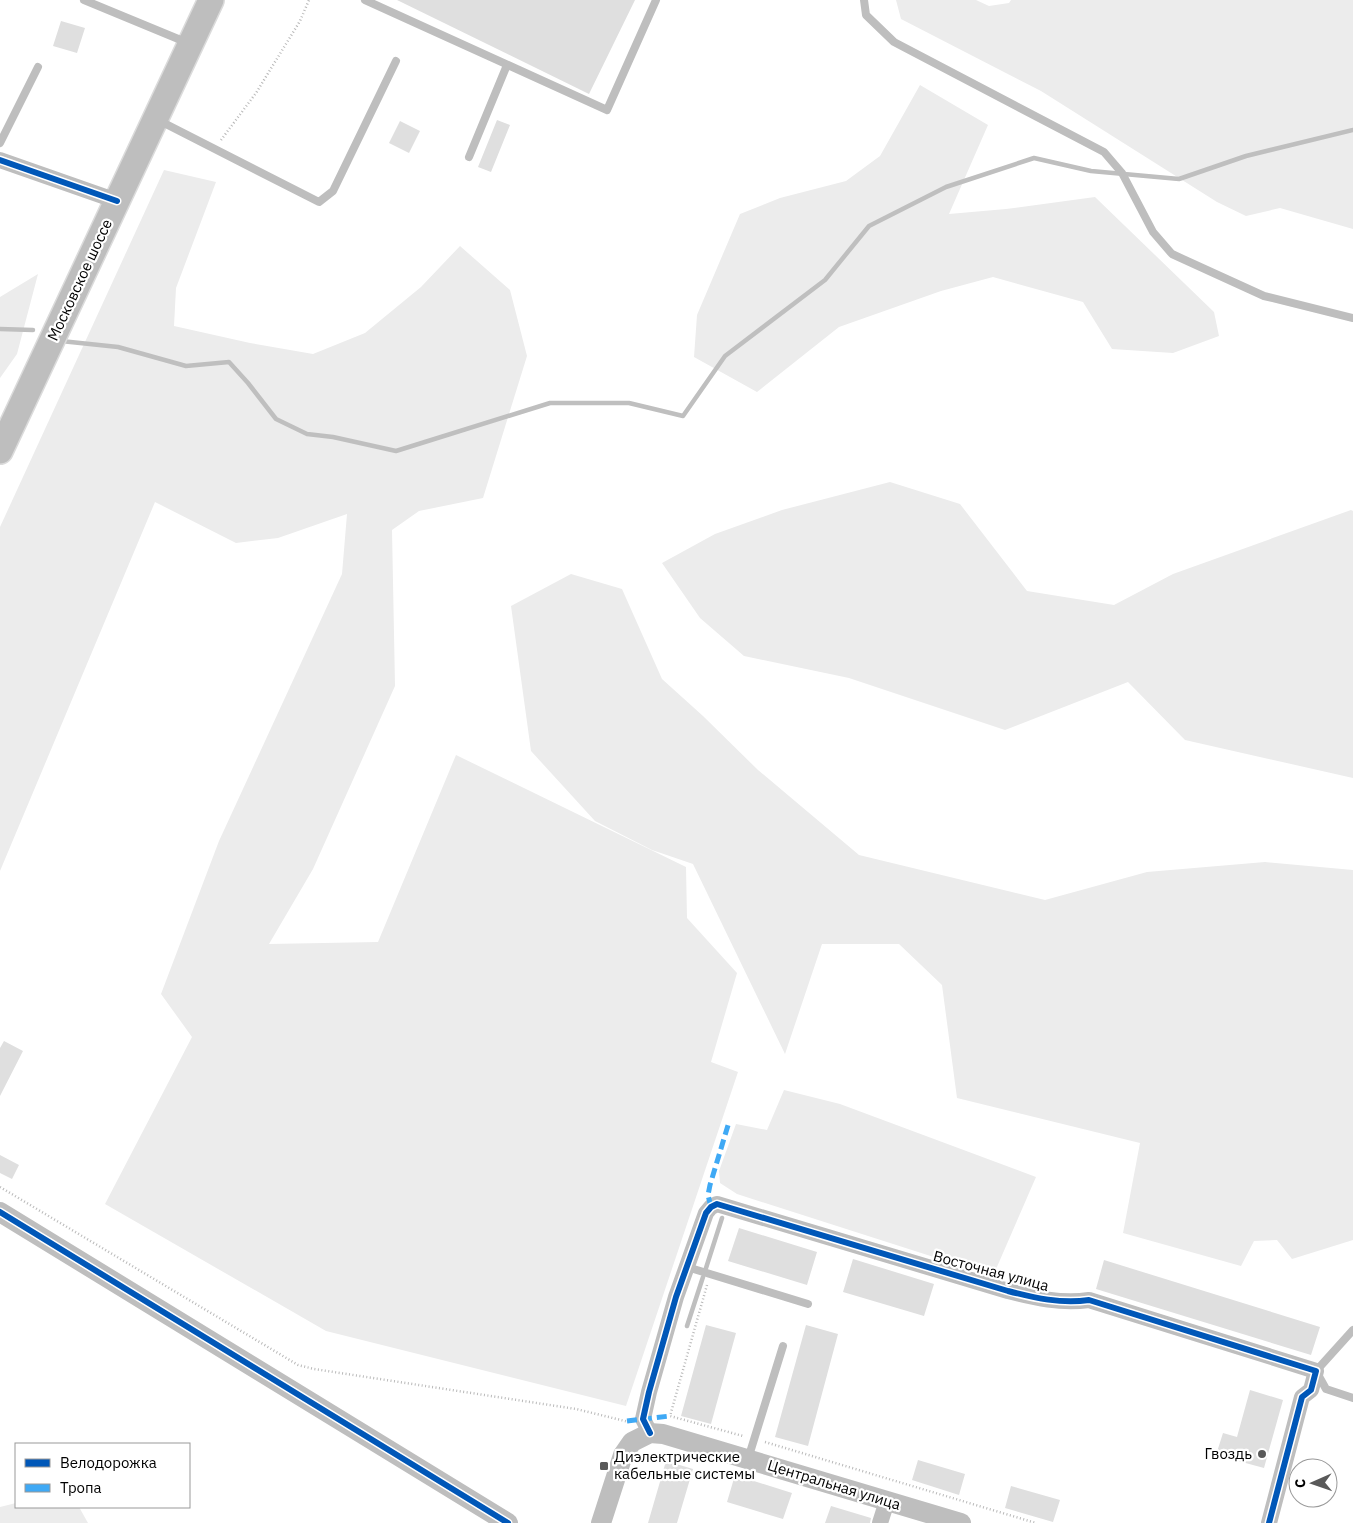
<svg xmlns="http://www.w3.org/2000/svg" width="1353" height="1523" font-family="'IBM Plex Sans',sans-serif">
  <rect width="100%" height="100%" fill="#fff"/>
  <path fill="#ececec" d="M896 0H976L989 6 1009 3 1011 0H1353V229L1280 208 1246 216 1217 202 1041 91 901 19Z
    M920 85 988 125 949 214 1006 209 1095 197 1214 312 1219 336 1173 353 1112 349 1083 302 993 277 941 291 839 327 757 392 694 357 697 315 740 214 780 198 846 181 880 156Z
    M164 170 216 182 176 288 174 326 250 343 313 354 365 333 421 287 460 246 510 290 527 356 483 498 419 511 392 530 395 686 313 869 269 944 378 942 456 755 686 867 687 918 737 973 711 1062 738 1072 626 1406 326 1331 105 1204 192 1037 161 994 219 841 342 574 347 514 278 538 236 543 155 502 0 871V527Z
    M38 274 17 354 0 378V297Z
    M890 482 960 504 1027 591 1114 605 1173 574 1351 510 1353 511V778L1185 740 1128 682 1005 730 849 678 744 656 700 618 662 563 715 534 782 510Z
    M571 574 622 589 662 679 703 716 758 770 859 855 1045 900 1147 872 1265 862 1353 870V1240L1292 1259 1277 1240 1254 1241 1241 1266 1123 1233 1140 1143 957 1098 942 985 899 944H822L785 1054 693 864 652 850 595 821 531 751 511 606Z
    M784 1090 840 1104 1036 1177 993 1276 737 1194 720 1183 719 1171 736 1124 767 1130Z
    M16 1503V1507H79L88 1523H0V1507Z"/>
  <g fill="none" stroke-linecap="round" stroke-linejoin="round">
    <path stroke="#bfbfbf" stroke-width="4.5" d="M0 329 33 330
      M61 341 118 347 186 366 229 362 248 383 276 419 307 434 333 437 396 451 550 403H629L683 416 725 356 825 280 869 226 946 187 1034 158 1091 171 1179 179 1246 156 1353 130
      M706 1268 722 1218
      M687 1326 703 1277"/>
  </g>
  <path fill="#dfdfdf" d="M397 0H635L589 94Z
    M61 21 85 28 77 53 53 46Z
    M497 120 510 125 491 172 478 167Z
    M400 121 420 131 409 153 389 143Z
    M4 1041 23 1051 0 1096V1048Z
    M0 1155 19 1165 12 1179 0 1173Z
    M739 1228 817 1252 807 1285 728 1261Z
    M853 1259 934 1284 924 1316 843 1292Z
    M1104 1260 1320 1327 1311 1355 1096 1289Z
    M706 1325 736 1333 711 1424 681 1416Z
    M806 1325 838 1334 808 1446 775 1437Z
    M1250 1390 1283 1400 1264 1468 1216 1455 1223 1433 1237 1437Z
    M918 1460 965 1474 959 1495 912 1480Z
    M666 1461 693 1469 677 1523H648Z
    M735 1475 792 1493 783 1519 727 1502Z
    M1011 1486 1060 1500 1053 1522 1005 1508Z
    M831 1506 871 1518 870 1523H825Z"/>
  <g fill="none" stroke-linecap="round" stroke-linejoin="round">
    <defs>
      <path id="primary" d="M0 451 211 0"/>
    </defs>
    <use href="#primary" stroke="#dbdbdb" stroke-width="28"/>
    <path stroke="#b9b9b9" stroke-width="2.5" stroke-dasharray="1 2.5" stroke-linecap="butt" d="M221 140 256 93 300 21 309 0
      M0 1187 298 1365 314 1369 576 1409 629 1422
      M707 1285 670 1416 743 1436
      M765 1442 1036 1523"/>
    <path stroke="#bebebe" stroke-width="8" d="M84 0 188 43
      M365 0 607 110 656 0
      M864 0 866 15 894 42 1104 152 1122 173 1153 232 1172 254 1264 296 1353 318
      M158 120 319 202 333 191 396 61
      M0 143 38 67
      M469 157 507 65
      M687 1267 808 1304
      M1353 1330 1316 1371 1326 1389 1353 1398
      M748 1459 783 1346"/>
    <path stroke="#bebebe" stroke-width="16" d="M0 160 117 201
      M650 1433 643 1419 649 1392 676 1297 706 1213 711 1207 717 1204 1008 1291C1035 1298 1061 1304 1089 1300L1316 1371 1311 1390 1302 1397 1269 1523
      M880 1523 887 1501"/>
    <path stroke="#bebebe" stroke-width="20" d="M0 1212 508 1523
      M601 1523 623 1455 632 1442 650 1433 663 1434 961 1523"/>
    <use href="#primary" stroke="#bebebe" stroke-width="25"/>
    <path stroke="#3fa9f5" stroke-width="5" stroke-dasharray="10 5" stroke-linecap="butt" d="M711 1207 708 1195 710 1185 729 1122
      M627 1421 670 1416"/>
    <defs>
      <path id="cycleway" d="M0 160 117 201
        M0 1212 508 1523
        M650 1433 643 1419 649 1392 676 1297 706 1213 711 1207 717 1204 1008 1291C1035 1298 1061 1304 1089 1300L1316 1371 1311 1390 1302 1397 1269 1523"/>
    </defs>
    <use href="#cycleway" stroke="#fff" stroke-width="9"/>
    <use href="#cycleway" stroke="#0057b8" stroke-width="6"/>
  </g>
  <g fill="#595959" stroke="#fff" stroke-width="2">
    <circle cx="1262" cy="1454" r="5"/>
    <rect x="599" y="1461" width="10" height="10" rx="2.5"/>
  </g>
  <g text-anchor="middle" stroke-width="4.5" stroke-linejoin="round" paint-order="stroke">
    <g font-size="15" fill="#000" stroke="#fff">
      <text transform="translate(80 280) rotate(-65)" y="5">Московское шоссе</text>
      <text transform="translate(991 1271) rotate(15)" y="5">Восточная улица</text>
      <text transform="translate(834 1485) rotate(17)" y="5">Центральная улица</text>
    </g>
    <g font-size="15" fill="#000" stroke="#fff" text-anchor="end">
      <text x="1252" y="1459">Гвоздь</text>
      <text x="614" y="1462" text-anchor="start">Диэлектрические<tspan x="614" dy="17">кабельные системы</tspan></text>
    </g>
  </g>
  <rect x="15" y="1443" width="175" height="65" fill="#ffffff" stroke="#999999"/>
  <rect x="25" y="1459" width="25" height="8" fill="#0057b8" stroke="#999999"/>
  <text x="60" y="1468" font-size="15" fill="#000000">Велодорожка</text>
  <rect x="25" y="1484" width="25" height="8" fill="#3fa9f5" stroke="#999999"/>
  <text x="60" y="1493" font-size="15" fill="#000000">Тропа</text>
  <g transform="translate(1313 1483) rotate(268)"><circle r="24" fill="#ffffff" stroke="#999999"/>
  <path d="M0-4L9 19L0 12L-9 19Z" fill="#595959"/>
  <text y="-8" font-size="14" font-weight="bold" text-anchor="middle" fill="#000000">С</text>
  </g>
</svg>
